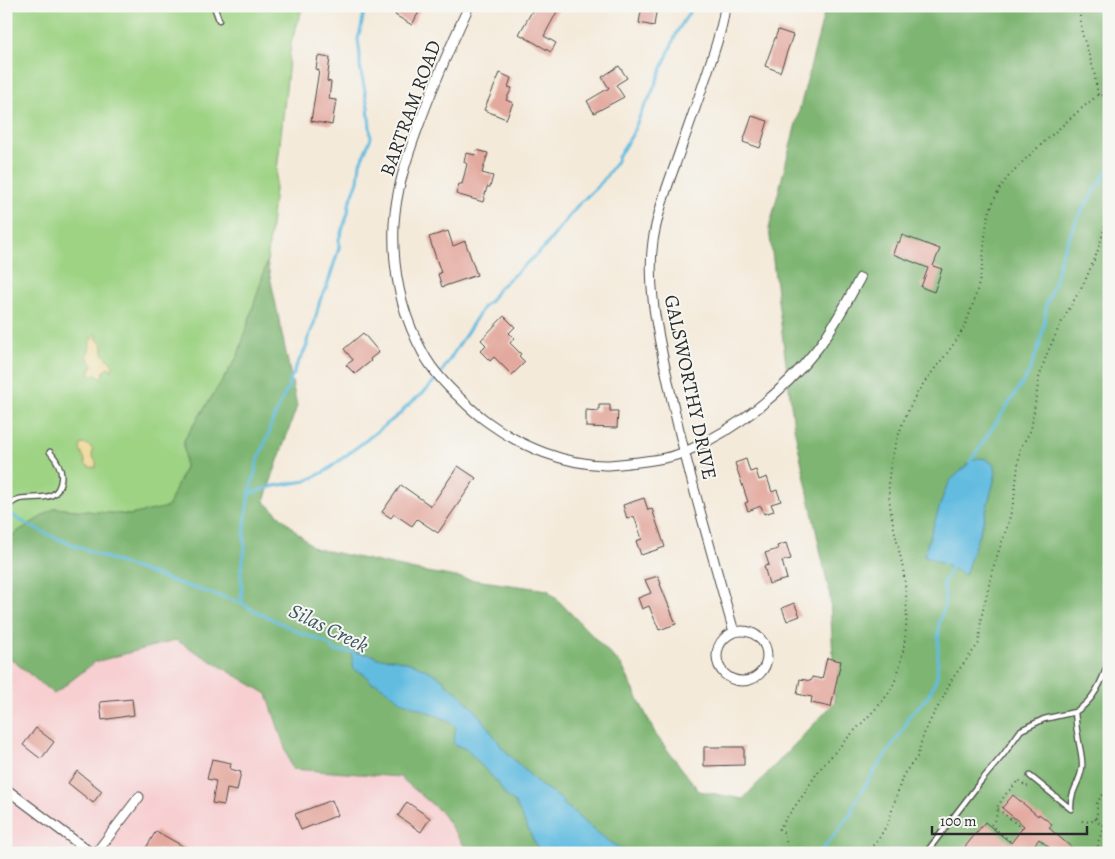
<svg xmlns="http://www.w3.org/2000/svg" width="1115" height="859" font-family="Alegreya,serif">
  <rect width="100%" height="100%" fill="#f6f6f2"/>
  <filter id="ink" filterUnits="userSpaceOnUse"><feTurbulence type="fractalNoise" baseFrequency=".02" numOctaves="2"/><feDisplacementMap in="SourceGraphic" scale="10" xChannelSelector="R" yChannelSelector="G"/><feConvolveMatrix kernelMatrix="1 2 1 2 8 2 1 2 1" color-interpolation-filters="sRGB"/></filter>
  <filter id="wash" filterUnits="userSpaceOnUse"><feTurbulence type="fractalNoise" baseFrequency=".0096" numOctaves="4" result="noise"/><feDisplacementMap in="SourceGraphic" scale="20" xChannelSelector="R" yChannelSelector="G"/><feGaussianBlur stdDeviation="1.12" result="paint"/><feColorMatrix in="noise" values="0 0 0 0 0 0 0 0 0 0 0 0 0 0 0 0 0 1.4 0 .05"/><feComposite in="paint" operator="in"/></filter>
  <g filter="url(#wash)">
    <rect width="100%" height="100%" fill="#f4eada"/>
    <path fill="#f7cfd1" d="M168 508 510 853H6V536Z"/>
    <path fill="#9ed384" stroke="#647f58" d="M6 6H303L291 43 267 262 238 356 184 440 185 467 168 508 130 515 55 508 11 536H6Z"/>
    <path fill="#7eb572" stroke="#54704e" d="M826 6H1109V853H469L441 812 400 777 292 769 267 694 176 640 95 662 54 694 6 655V536H11L55 508 130 515 168 507 185 467 184 440 238 356 267 262 297 406 264 501 314 548 415 570 474 580 548 590 622 666 656 735 699 791 743 799 835 702 830 596 794 427 769 229Z"/>
    <path fill="#eeda9e" stroke="#8c8264" d="M96 334 98 335 96 338 103 346C102 360 108 355 113 366L112 371 109 367 105 370 101 378 94 374 92 376 90 374 89 372 93 365 87 357 90 346 89 344 94 335Z
      M81 444 89 445 93 450 92 456 97 463H96V468L92 467 91 468 85 464C86 454 78 455 81 444Z"/>
    <path fill="#62bce0" stroke="#467486" d="M978 458 986 459 994 465 996 473 984 519 965 575 924 555 944 493 950 481 970 462Z
      M351 652 373 655 377 658 394 659 414 664 431 672 444 680 446 684 458 693 474 709 498 741 502 748 505 750 510 756 540 785 550 791 562 800 563 804 576 813 578 817 607 840 627 853H540L515 803 506 796 498 783 470 753 466 749 453 744 456 727 447 720 401 701 376 683H372L364 674 354 669Z"/>
    <g fill="none" stroke-linecap="round" stroke-linejoin="round">
      <path stroke="#62bce0" stroke-width="3" d="M971 465 970 462 1029 373 1040 343 1045 319 1046 305 1053 287 1061 256 1078 217 1109 168
        M251 493 274 486 306 481 326 471 401 413 406 407 426 390 439 376 484 306 490 301 498 289 544 248 577 206 602 182 617 161 618 157 632 135 641 113 650 97 677 32 693 6
        M6 511 23 522 51 536 115 561 178 583 242 603 253 610 305 635 316 638 329 645 335 651 351 652 353 653
        M242 603 241 570 245 549 244 535 248 499 258 460 270 431V427L284 395 288 389 291 377 294 374V370L307 346V341L314 324 320 300 327 286 339 248V239L348 213 349 204 358 181 360 163 371 138 368 107 360 66V55L358 39 361 28 365 6
        M819 853 837 832 845 820 851 815 854 804 868 781 900 734 906 725 908 717 929 695 937 677 939 622 944 609 945 598 943 584 951 568V564"/>
    </g>
    <g id="blocks">
      <path fill="#e3a89e" d="M400 6H422L412 25 395 15Z
        M535 6H560L544 36 556 43 551 52 519 34Z
        M642 6H657L654 26 639 23Z
        M778 30 793 35 780 72 765 66Z
        M318 56 330 58 327 81 331 82 329 99 336 100 332 125 311 121 319 70 316 69Z
        M619 66 627 78 616 85 624 97 594 113 587 101 609 88 602 77Z
        M500 73 511 78 508 87 512 88 506 100 513 103 506 119 484 110Z
        M752 116 768 121 760 148 743 142Z
        M476 150 488 153 482 173 493 176 490 187H487L483 202 456 194 459 184H462L467 164 464 162 466 153 475 155Z
        M448 231 453 246 465 241 477 275 442 287 438 274 441 273 429 237Z
        M902 235 940 249 933 266 942 269 934 292 921 287 928 268 893 254 897 242 899 243Z
        M504 316 515 327 509 333 514 338 510 343 521 354 519 356 525 362 512 375 494 357 490 361 480 351 486 345 481 340Z
        M363 333 379 352 370 359 371 361 355 374 346 365 353 360 344 349Z
        M599 405H610V411H618L617 428 586 427V410L599 411Z
        M746 459 750 472 756 470 759 480 767 477 772 492 777 490 781 501 771 504 774 511 764 514 761 506 748 511 745 503 748 502 735 463Z
        M458 466 476 478 438 533 417 519 412 526 394 514 391 518 382 512 401 485 431 506Z
        M644 498 648 510 652 509 665 547 641 555 636 541 642 539 634 516 627 519 623 505Z
        M786 543 791 559 782 561 787 579 769 584 764 566 769 565 765 553 778 549 777 546Z
        M658 576 661 584H660L676 624 659 630 649 606 642 609 638 598 651 593 645 580Z
        M794 603 800 616 787 621 782 608Z
        M827 658 841 661 831 707 811 703 812 697 797 694 800 679 811 681 812 677 822 679Z
        M132 699 134 715 102 720 100 702Z
        M36 728 54 742 41 759 23 745Z
        M704 747H744V765L704 766Z
        M212 759 231 763 230 769 241 772 237 791 227 789 224 805 212 803 216 781 207 779Z
        M77 771 102 791 93 803 68 783Z
        M1013 795 1038 816 1039 814 1052 824 1049 828 1078 853H1056L1039 839 1028 853H960L985 822 1011 843 1024 826 1002 808Z
        M332 800 338 815 301 830 295 814Z
        M407 802 430 818 421 832 398 816Z
        M156 831 195 853H165L158 849 156 853H143Z"/>
    </g>
  </g>
  <g filter="url(#ink)">
    <use href="#blocks" fill-opacity="0" stroke="#494845" stroke-width="1"/>
    <g fill="none" stroke-linecap="round" stroke-linejoin="round">
      <defs>
        <path id="lane" d="M216 6 215 9 219 20
          M6 508C10 504 15 500 19 499 36 495 58 504 61 480 63 469 57 460 50 452
          M1075 712C1094 701 1102 681 1109 661
          M929 849 981 781 1003 755 1021 730 1044 719 1075 712C1076 720 1076 728 1078 736 1079 746 1083 757 1082 767 1080 784 1070 790 1071 809L1030 776"/>
        <path id="street" d="M469 6C450 47 432 88 417 130 406 160 396 191 394 224 392 269 401 313 423 353 432 370 447 386 461 399 470 408 479 416 489 423 522 447 564 464 605 465 616 465 627 463 638 462 654 460 672 458 687 451 737 429 783 392 817 349 834 327 847 302 860 278
          M725 6C723 25 717 43 711 61 700 96 687 130 675 165 666 189 657 215 653 241 647 285 657 329 666 372 684 460 710 546 734 632
          M717 656a25 25 0 1 1 50 0a25 25 0 1 1-50 0Z
          M6 789 91 853
          M96 853 139 797"/>
      </defs>
      <use href="#lane" stroke="#494845" stroke-width="7"/>
      <use href="#street" stroke="#494845" stroke-width="11"/>
      <path stroke="#494845" stroke-width="2" stroke-dasharray="1 4" stroke-linecap="butt" d="M1079 6 1082 33 1094 71 1098 95
        M998 809 1023 829
        M1095 819 1099 823 1109 828
        M1082 821 1091 822 1097 817V803L1100 798 1109 787
        M1109 823C1104 828 1097 840 1098 847L1109 852
        M1010 841 991 825 996 818 998 806 1005 795 1019 780 1026 787 1028 786
        M796 853 787 845 784 833 779 829C787 817 795 806 804 794 809 786 814 777 820 769 834 753 848 737 863 722 875 709 890 696 896 678 908 644 909 604 903 569 897 538 887 509 889 477 892 446 908 403 927 379 943 357 959 342 969 315 974 302 978 288 981 274 987 238 981 215 1005 181 1014 169 1032 153 1044 142 1062 126 1079 110 1098 95H1109
        M866 853 878 840 888 823 903 775 917 757 923 736 932 717 942 700 952 679 979 643 981 619 992 572 999 550 1008 525 1014 499 1020 449 1031 430 1039 378 1046 356 1060 325 1085 281 1097 253 1109 213"/>
      <use href="#lane" stroke="#fff" stroke-width="4.5"/>
      <use href="#street" stroke="#fff" stroke-width="9"/>
    </g>
  </g>
  <g text-anchor="middle" stroke-width="4" stroke-linejoin="round" paint-order="stroke">
    <g font-size="20" fill="#2b2b2b" stroke="#f6f6f2">
      <text transform="translate(410 108) rotate(-70)" y="7">BARTRAM ROAD</text>
      <text transform="translate(691 387) rotate(78)" y="7">GALSWORTHY DRIVE</text>
    </g>
    <g font-size="21" font-style="italic" fill="#3c5661" stroke="#f6f6f2">
      <text transform="translate(329 628) rotate(26)" y="7">Silas Creek</text>
    </g>
  </g>
  <rect width="1115" height="859" fill="none" stroke="#f6f6f2" stroke-width="25"/>
  <path d="M932 826v8h155v-8" fill="none" stroke="#2b2b2b" stroke-width="2.5"/>
  <text x="940" y="826" font-size="15" fill="#2b2b2b" stroke="#f6f6f2" stroke-width="4" paint-order="stroke">100 m</text>
</svg>
